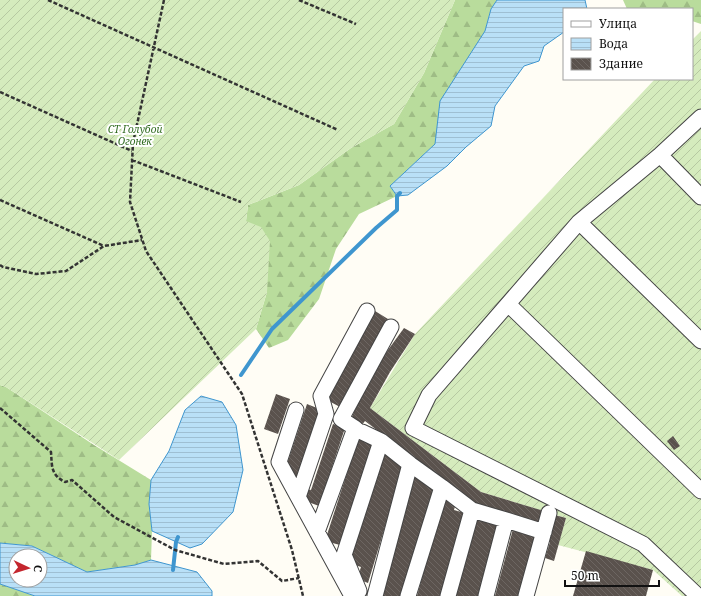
<svg xmlns="http://www.w3.org/2000/svg" width="701" height="596" font-family="'Noto Serif',serif">
  <defs>
    <pattern id="forest-firs" width="22" height="20" patternUnits="userSpaceOnUse"><rect width="22" height="20" fill="#b9dc9c"/><path d="M5 1l3.5 6h-7zM16 11l3.5 6h-7z" fill="#9ebc85"/></pattern>
    <pattern id="garden-furrows" width="10" height="10" patternUnits="userSpaceOnUse"><rect width="10" height="10" fill="#d5ebbd"/><path d="M-1 1l2-2M0 10L10 0M9 11l2-2" fill="none" stroke="#b6c8a1"/></pattern>
    <pattern id="water-rules" width="6" height="5" patternUnits="userSpaceOnUse"><rect width="6" height="5" fill="#b9e0f7"/><path d="M0 2.5h6" fill="none" stroke="#9ebfd3"/></pattern>
    <pattern id="building-back-hatch" width="6" height="6" patternUnits="userSpaceOnUse"><rect width="6" height="6" fill="#5a524d"/><path d="M-1 5l2 2M0 0l6 6M5-1l2 2" fill="none" stroke="#6d6662"/></pattern>
  </defs>
  <rect width="100%" height="100%" fill="#fffdf5"/>
  <path fill="url(#forest-firs)" d="M455 0H497L491 9 485 31 441 101 435 144 390 186 397 196 359 214 336 249 319 299 288 340 269 348 256 329 267 292 246 221 248 205 299 185 351 148 394 124 424 73Z
    M623 0H701V24L692 21V9H627Z
    M0 385 6 387 94 445 151 480 149 504 152 531 151 560 135 565 87 572 32 546 0 543Z
    M0 584 35 596H0Z"/>
  <path fill="url(#garden-furrows)" d="M0 0H455L424 73 394 124 351 148 299 185 248 205 246 221 261 227 270 241 267 292 256 329 119 460 6 387 0 385Z
    M701 31V596H682L653 570 558 545 566 518 481 492 370 408 415 334 655 79H692V40Z"/>
  <path fill="url(#water-rules)" stroke="#3f96cf" fill-rule="evenodd" d="M497 0H585L587 9H564V32L544 46 539 61 524 66 495 106 491 126 466 147 447 166 408 195 397 196 390 186 435 144 440 101 485 31 491 9Z
    M201 396 222 402 236 425 243 470 233 512 202 544 190 548 152 531 149 504 151 480 169 451 185 410Z
    M0 543 32 546 87 572 135 565 151 560 197 572 212 591V596H35L0 584ZM16 556H40V580H16Z"/>
  <g fill="none" stroke-linecap="round" stroke-linejoin="round">
    <path stroke="#3f96cf" stroke-width="4" d="M241 375 272 329 376 228 397 210V196L400 193
      M173 570 176 542 178 537"/>
  </g>
  <path fill="url(#building-back-hatch)" d="M375 311 388 319 340 407 327 400Z
    M404 328 415 334 390 372 370 408 481 492 544 511 540 528 469 501 365 421 361 426 351 420 358 400 377 365Z
    M276 394 290 399 278 434 264 429Z
    M307 404 322 410 296 481 285 470Z
    M333 424 345 428 319 506 303 500 307 489 311 490Z
    M359 436 373 441 340 545 325 541Z
    M673 436 680 446 674 450 667 441Z
    M383 453 395 457 404 464 368 583 357 579 361 567 352 564 353 551Z
    M413 475 435 487 402 596H378Z
    M443 500 456 503 454 510 465 513 443 596H417Z
    M555 515 566 518 554 561 545 558 550 542 547 541Z
    M477 520 500 525 481 596H456Z
    M513 529 536 535 520 596H495Z
    M586 551 653 570 646 596H573Z"/>
  <g fill="none" stroke-linecap="round" stroke-linejoin="round">
    <defs>
      <path id="minor" d="M660 155 701 197
        M579 222 701 341
        M508 304 701 491
        M296 410 279 462 352 596
        M442 487 472 510 448 596
        M298 497 326 414 321 396 367 311
        M472 510 506 520 486 596
        M506 520 544 532
        M317 532 355 428 341 419 391 327
        M359 591 344 555 381 441 362 432
        M375 596 410 464 381 441
        M408 596 442 487 410 464
        M526 596 549 513
        M698 596 643 544 413 428 429 395 579 222 660 155 701 117"/>
    </defs>
    <use href="#minor" stroke="#444" stroke-width="17"/>
    <path stroke="#333" stroke-width="2.5" stroke-dasharray="4 2" stroke-linecap="butt" d="M48 0 338 130
      M164 0 133 143 130 202 146 251 242 394 292 550 303 596
      M299 0 356 24
      M0 92 132 151
      M132 160 241 202
      M0 200 104 246
      M0 265 3 267 36 274 66 271 104 246 142 240
      M0 408 51 452C52 467 51 475 65 482L72 480 114 517 175 550 224 564 258 561 282 581 299 578"/>
    <use href="#minor" stroke="#fff" stroke-width="15"/>
  </g>
  <g text-anchor="middle" stroke-width="4" stroke-linejoin="round" paint-order="stroke">
    <g font-size="10" font-style="italic" fill="#2f6b1f" stroke="#fff">
      <text x="135" y="133">СТ Голубой<tspan x="135" dy="12">Огонек</tspan></text>
    </g>
  </g>
  <rect x="563" y="8" width="130" height="72" fill="#ffffff" stroke="#a0a0a0"/>
  <rect x="571" y="21" width="20" height="6" fill="#ffffff" stroke="#a0a0a0"/>
  <text x="599" y="28" font-size="12" fill="#111111">Улица</text>
  <rect x="571" y="38" width="20" height="12" fill="url(#water-rules)" stroke="#a0a0a0"/>
  <text x="599" y="48" font-size="12" fill="#111111">Вода</text>
  <rect x="571" y="58" width="20" height="12" fill="url(#building-back-hatch)" stroke="#a0a0a0"/>
  <text x="599" y="68" font-size="12" fill="#111111">Здание</text>
  <g transform="translate(28 568) rotate(94)"><circle r="19" fill="#ffffff" stroke="#a0a0a0"/>
  <path d="M0-3L7 15L0 10L-7 15Z" fill="#c4262e"/>
  <text y="-6" font-size="11" font-weight="bold" text-anchor="middle" fill="#111111">С</text>
  </g>
  <path d="M565 580v6h94v-6" fill="none" stroke="#111111" stroke-width="2"/>
  <text x="571" y="580" font-size="12" fill="#111111" stroke="#ffffff" stroke-width="3" paint-order="stroke">50 m</text>
</svg>
